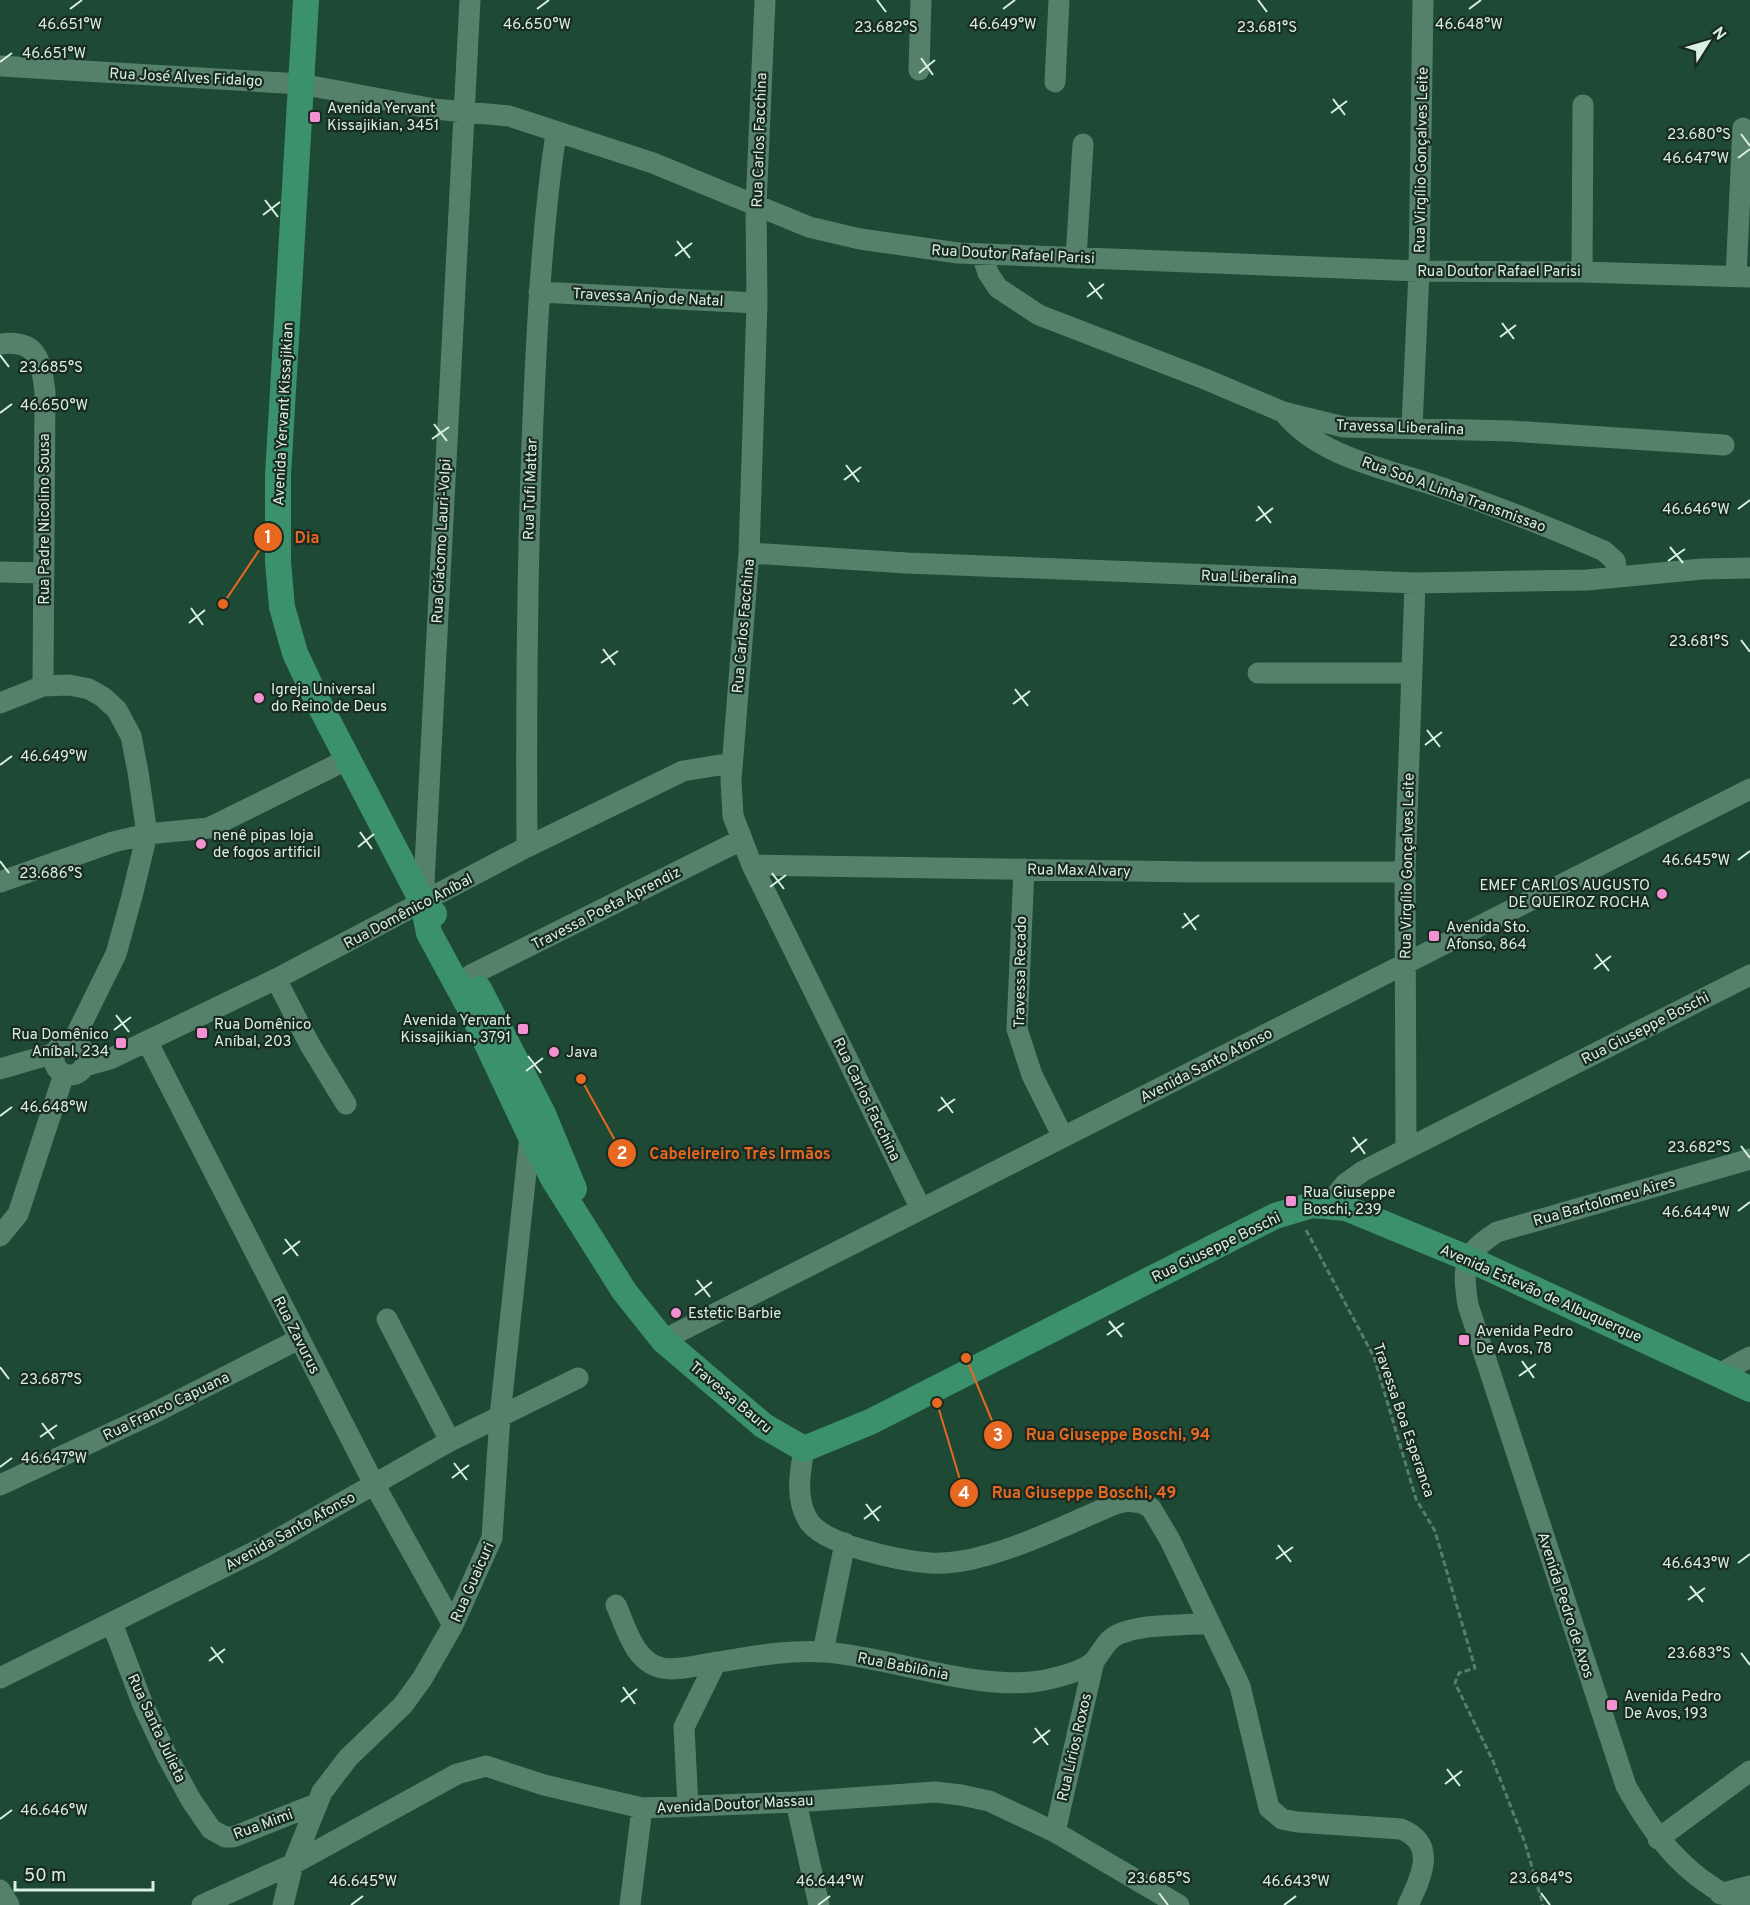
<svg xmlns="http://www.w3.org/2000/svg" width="1750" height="1905" font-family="Overpass,sans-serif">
  <rect width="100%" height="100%" fill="#1e4935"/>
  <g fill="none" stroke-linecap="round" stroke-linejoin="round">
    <path stroke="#587d6b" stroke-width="3" stroke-dasharray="6 3" stroke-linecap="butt" d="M1306 1230 1374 1357 1416 1499 1435 1531 1475 1668 1459 1673 1455 1683 1493 1761 1525 1843 1543 1905"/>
    <path stroke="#55816a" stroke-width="21" d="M765 0 756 206 757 303 749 553 731 781 733 816 752 865 921 1209
      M0 66 301 84 434 109 509 116 653 163 809 227 860 239 958 253 1419 271 1582 272 1750 277
      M919 70 921 0
      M1055 82 1059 0
      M982 254 988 273 998 288 1039 315 1205 379 1283 412 1344 427 1511 431 1724 445
      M1076 258 1083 144
      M1582 272 1583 105
      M1736 277 1743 128
      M539 292 757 303
      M0 344C38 339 41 360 45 392L43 686
      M1284 413C1323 461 1396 470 1451 491 1503 509 1554 529 1604 551L1615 561 1618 577
      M1412 427 1419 271 1423 0
      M749 553 907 563 1415 583 1587 580 1702 569 1750 568
      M0 572 44 573
      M1258 673H1411
      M0 703 43 686 69 685 89 689 103 697 117 710 131 736 138 772 147 834 132 896 116 954 72 1043
      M527 847C526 696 527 546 534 396 538 308 543 220 556 133
      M752 865 1196 872H1405
      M1024 869 1017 1029 1032 1075 1063 1137
      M0 882 113 842 147 834 209 828 346 760
      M423 903 470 0
      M471 975 741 840
      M276 979 310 1045 346 1104
      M147 1041 374 1484 453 1625
      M54 1059a16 16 0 1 1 32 0a16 16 0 1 1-32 0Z
      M85 1066 110 1059 276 979 527 847 683 771 732 763
      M0 1069 55 1053
      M1406 1149 1405 872 1415 583
      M1328 1205 1345 1184 1363 1171 1750 975
      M0 1236 18 1214 64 1074
      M387 1319 450 1441
      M663 1340 1750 789
      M1719 1374 1750 1357
      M804 1449C800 1473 795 1498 808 1520 822 1545 902 1561 930 1563 946 1564 968 1561 984 1556 1029 1544 1072 1522 1115 1504L1128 1501 1142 1503 1151 1508 1170 1540 1240 1686 1269 1808 1282 1819 1297 1822 1401 1829C1438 1844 1421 1878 1408 1905
      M0 1485 154 1413 299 1339
      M616 1605C626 1627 634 1662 662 1668 675 1671 694 1666 707 1664 746 1658 785 1649 825 1652 892 1657 980 1693 1045 1680 1059 1677 1085 1671 1095 1660 1103 1650 1106 1640 1119 1634 1146 1623 1181 1626 1209 1623
      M112 1623 143 1705 167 1756 191 1800 211 1829 225 1837H233L316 1804
      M823 1652 845 1543
      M0 1678 264 1547 450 1441 578 1378
      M796 1802 819 1905
      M688 1807 684 1727 716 1662
      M1055 1832 1094 1661
      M1658 1839 1750 1771
      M0 1890 9 1905
      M1720 1894 1750 1886
      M202 1905 293 1864 457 1774 486 1766 544 1785 642 1808 796 1802 935 1792 961 1795 989 1801 1055 1832 1179 1905
      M283 1905 293 1864 322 1792 348 1758 403 1705 422 1679 453 1625 492 1538 500 1416 530 1135 533 1131
      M630 1905 642 1808
      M1746 1905C1688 1880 1656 1840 1626 1786L1468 1305C1462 1266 1463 1254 1497 1232L1750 1159"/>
    <path stroke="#3b916b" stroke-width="26" d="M306 0 278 475V562L282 607 295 653 318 702 423 903 434 914
      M423 903 429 933 473 1014 530 1135 554 1180 624 1291 663 1340 764 1426 804 1449 870 1422 1275 1216 1312 1205 1346 1208 1467 1258 1750 1389
      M479 989 543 1114 574 1189"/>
  </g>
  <path fill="none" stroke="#d8efe2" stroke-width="2" d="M877 0 886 12M1258 0 1267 12M70 9 82 0M537 9 549 0M1003 9 1015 0M1469 9 1481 0M921 58 933 75M0 62 12 53M919 73 935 60M1333 99 1345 115M1331 113 1347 101M1741 134 1750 146M1738 158 1750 149M265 200 278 217M263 215 280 202M677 241 690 258M675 256 692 243M1089 282 1102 299M1087 297 1104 284M1502 323 1514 339M1500 337 1516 325M0 355 9 367M0 413 12 404M434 424 447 441M432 439 449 427M846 465 859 482M844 480 861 467M1258 506 1271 523M1738 509 1750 500M1256 521 1273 508M1670 547 1683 563M1668 561 1685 549M191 608 203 625M189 623 205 610M1741 640 1750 652M603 649 615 665M601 663 618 651M1015 689 1028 706M1013 704 1030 691M1427 730 1440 747M1425 745 1442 732M0 765 12 756M360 832 372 849M358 847 374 834M1738 860 1750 851M0 861 9 873M772 873 784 889M770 887 786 875M1184 913 1196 930M1182 928 1199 915M1596 954 1609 971M1594 969 1611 956M116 1015 129 1032M114 1030 131 1017M528 1056 541 1073M526 1071 543 1058M941 1097 953 1113M938 1111 955 1099M0 1116 12 1107M1353 1137 1365 1154M1741 1146 1750 1158M1351 1152 1367 1139M1738 1211 1750 1202M285 1239 298 1256M283 1254 300 1241M697 1280 710 1297M695 1295 712 1282M1109 1321 1122 1337M1107 1335 1124 1323M1522 1361 1534 1378M0 1367 9 1379M1519 1376 1536 1364M42 1423 54 1439M40 1437 57 1425M454 1463 467 1480M0 1467 12 1458M452 1478 469 1465M866 1504 879 1521M864 1519 881 1506M1278 1545 1291 1562M1276 1559 1293 1547M1738 1563 1750 1554M1690 1586 1703 1602M1688 1600 1705 1588M211 1647 223 1663M1741 1653 1750 1665M209 1661 225 1649M623 1687 635 1704M621 1702 637 1689M1035 1728 1048 1745M1033 1743 1050 1730M1447 1769 1460 1786M1445 1784 1462 1771M0 1819 12 1810M1159 1893 1168 1905M1541 1893 1550 1905M351 1905 363 1896M818 1905 830 1896M1284 1905 1296 1896"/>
  <g fill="#f491d3" stroke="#192b21" stroke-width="2">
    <rect x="309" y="111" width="12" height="12" rx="3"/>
    <circle cx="259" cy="698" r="6"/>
    <circle cx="201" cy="844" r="6"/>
    <circle cx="1662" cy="894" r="6"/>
    <rect x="1428" y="930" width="12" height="12" rx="3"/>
    <rect x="517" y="1023" width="12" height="12" rx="3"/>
    <rect x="196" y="1027" width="12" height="12" rx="3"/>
    <rect x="115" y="1037" width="12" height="12" rx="3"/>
    <circle cx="554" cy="1052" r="6"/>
    <rect x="1285" y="1195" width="12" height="12" rx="3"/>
    <circle cx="676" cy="1313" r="6"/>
    <rect x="1458" y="1334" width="12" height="12" rx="3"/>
    <rect x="1606" y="1699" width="12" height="12" rx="3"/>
  </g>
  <g text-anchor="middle" stroke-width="4.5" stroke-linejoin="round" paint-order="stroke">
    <g font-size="15" fill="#d8efe2" stroke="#192b21">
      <text transform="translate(186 77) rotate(3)" y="5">Rua José Alves Fidalgo</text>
      <text transform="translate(759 140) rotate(-88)" y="5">Rua Carlos Facchina</text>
      <text transform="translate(1421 160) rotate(-89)" y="5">Rua Virgílio Gonçalves Leite</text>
      <text transform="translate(1013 254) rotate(3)" y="5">Rua Doutor Rafael Parisi</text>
      <text x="1499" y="276">Rua Doutor Rafael Parisi</text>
      <text transform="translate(648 297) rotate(3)" y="5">Travessa Anjo de Natal</text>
      <text transform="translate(283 414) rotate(-87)" y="5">Avenida Yervant Kissajikian</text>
      <text transform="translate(1400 427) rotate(2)" y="5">Travessa Liberalina</text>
      <text transform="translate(530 489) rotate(-88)" y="5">Rua Tufi Mattar</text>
      <text transform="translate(1454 494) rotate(20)" y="5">Rua Sob A Linha Transmissao</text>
      <text transform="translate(44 519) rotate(-90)" y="5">Rua Padre Nicolino Sousa</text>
      <text transform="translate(441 541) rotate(-87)" y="5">Rua Giácomo Lauri-Volpi</text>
      <text transform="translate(1249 577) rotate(2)" y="5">Rua Liberalina</text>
      <text transform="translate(743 626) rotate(-85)" y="5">Rua Carlos Facchina</text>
      <text transform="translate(1407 866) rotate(-89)" y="5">Rua Virgílio Gonçalves Leite</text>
      <text transform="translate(1079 870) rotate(1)" y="5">Rua Max Alvary</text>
      <text transform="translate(606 908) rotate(-27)" y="5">Travessa Poeta Aprendiz</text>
      <text transform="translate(408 911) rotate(-28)" y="5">Rua Domênico Aníbal</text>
      <text transform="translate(1020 972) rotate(-89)" y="5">Travessa Recado</text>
      <text transform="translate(1645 1028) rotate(-27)" y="5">Rua Giuseppe Boschi</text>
      <text transform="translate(1206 1065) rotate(-27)" y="5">Avenida Santo Afonso</text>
      <text transform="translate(867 1099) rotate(64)" y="5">Rua Carlos Facchina</text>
      <text transform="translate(1604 1201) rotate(-16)" y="5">Rua Bartolomeu Aires</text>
      <text transform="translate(1216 1247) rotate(-26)" y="5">Rua Giuseppe Boschi</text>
      <text transform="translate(1541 1293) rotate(24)" y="5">Avenida Estevão de Albuquerque</text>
      <text transform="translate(297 1335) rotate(63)" y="5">Rua Zavurus</text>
      <text transform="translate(731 1397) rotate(40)" y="5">Travessa Bauru</text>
      <text transform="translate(166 1406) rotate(-26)" y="5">Rua Franco Capuana</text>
      <text transform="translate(1404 1420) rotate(71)" y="5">Travessa Boa Esperanca</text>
      <text transform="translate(290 1531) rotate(-29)" y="5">Avenida Santo Afonso</text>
      <text transform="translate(472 1582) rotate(-66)" y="5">Rua Guaicuri</text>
      <text transform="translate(1566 1605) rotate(72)" y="5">Avenida Pedro de Avos</text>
      <text transform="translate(903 1666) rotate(11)" y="5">Rua Babilônia</text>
      <text transform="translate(157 1728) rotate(65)" y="5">Rua Santa Julieta</text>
      <text transform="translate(1074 1747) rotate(-77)" y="5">Rua Lírios Roxos</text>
      <text transform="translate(735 1804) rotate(-3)" y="5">Avenida Doutor Massau</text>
      <text transform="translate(263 1824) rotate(-20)" y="5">Rua Mimi</text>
    </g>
    <g font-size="15" fill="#d8efe2" stroke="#192b21" text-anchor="start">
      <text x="327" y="113">Avenida Yervant<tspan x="327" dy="17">Kissajikian, 3451</tspan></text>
      <text x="271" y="694">Igreja Universal<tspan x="271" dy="17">do Reino de Deus</tspan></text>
      <text x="213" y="840">nenê pipas loja<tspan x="213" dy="17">de fogos artificil</tspan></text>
      <text x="1650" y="890" text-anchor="end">EMEF CARLOS AUGUSTO<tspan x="1650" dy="17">DE QUEIROZ ROCHA</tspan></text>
      <text x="1446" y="932">Avenida Sto.<tspan x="1446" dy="17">Afonso, 864</tspan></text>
      <text x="511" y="1025" text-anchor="end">Avenida Yervant<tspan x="511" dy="17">Kissajikian, 3791</tspan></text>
      <text x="214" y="1029">Rua Domênico<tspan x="214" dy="17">Aníbal, 203</tspan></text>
      <text x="109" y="1039" text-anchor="end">Rua Domênico<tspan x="109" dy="17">Aníbal, 234</tspan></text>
      <text x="566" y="1057">Java</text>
      <text x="1303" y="1197">Rua Giuseppe<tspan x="1303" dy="17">Boschi, 239</tspan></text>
      <text x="688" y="1318">Estetic Barbie</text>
      <text x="1476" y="1336">Avenida Pedro<tspan x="1476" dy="17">De Avos, 78</tspan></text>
      <text x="1624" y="1701">Avenida Pedro<tspan x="1624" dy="17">De Avos, 193</tspan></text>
    </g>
  </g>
  <g font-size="15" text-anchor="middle" fill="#d8efe2" stroke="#192b21" stroke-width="4.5" stroke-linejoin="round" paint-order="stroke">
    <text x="70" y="29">46.651°W</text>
    <text x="537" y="29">46.650°W</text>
    <text x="1003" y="29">46.649°W</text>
    <text x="1469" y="29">46.648°W</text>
    <text x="886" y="32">23.682°S</text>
    <text x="1267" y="32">23.681°S</text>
    <text x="54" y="58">46.651°W</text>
    <text x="1699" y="139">23.680°S</text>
    <text x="1696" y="163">46.647°W</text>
    <text x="51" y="372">23.685°S</text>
    <text x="54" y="410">46.650°W</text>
    <text x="1696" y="514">46.646°W</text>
    <text x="1699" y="646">23.681°S</text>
    <text x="54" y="761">46.649°W</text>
    <text x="1696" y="865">46.645°W</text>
    <text x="51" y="878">23.686°S</text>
    <text x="54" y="1112">46.648°W</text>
    <text x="1699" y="1152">23.682°S</text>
    <text x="1696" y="1217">46.644°W</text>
    <text x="51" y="1384">23.687°S</text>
    <text x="54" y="1463">46.647°W</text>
    <text x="1696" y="1568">46.643°W</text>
    <text x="1699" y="1658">23.683°S</text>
    <text x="54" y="1815">46.646°W</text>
    <text x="1159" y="1883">23.685°S</text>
    <text x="1541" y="1883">23.684°S</text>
    <text x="363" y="1886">46.645°W</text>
    <text x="830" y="1886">46.644°W</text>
    <text x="1296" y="1886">46.643°W</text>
  </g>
  <path fill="none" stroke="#e66821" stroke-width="2" d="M223 604L268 537M581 1079L622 1153M966 1358L998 1435M937 1403L964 1493"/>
  <g fill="#e66821" stroke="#192b21" stroke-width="2">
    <circle cx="223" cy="604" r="6"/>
    <circle cx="581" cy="1079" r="6"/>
    <circle cx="966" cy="1358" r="6"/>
    <circle cx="937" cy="1403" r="6"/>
    <circle cx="268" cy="537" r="15"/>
    <circle cx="622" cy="1153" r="15"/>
    <circle cx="998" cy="1435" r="15"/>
    <circle cx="964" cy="1493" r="15"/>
  </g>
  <g font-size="18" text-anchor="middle" font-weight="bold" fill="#fff">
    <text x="268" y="543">1</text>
    <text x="622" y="1159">2</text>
    <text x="998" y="1441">3</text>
    <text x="964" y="1499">4</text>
  </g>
  <g font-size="16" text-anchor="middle" font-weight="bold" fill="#e66821" stroke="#192b21" stroke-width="4.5" stroke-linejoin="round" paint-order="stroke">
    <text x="307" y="543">Dia</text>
    <text x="740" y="1159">Cabeleireiro Três Irmãos</text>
    <text x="1118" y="1440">Rua Giuseppe Boschi, 94</text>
    <text x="1084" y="1498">Rua Giuseppe Boschi, 49</text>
  </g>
  <g transform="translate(1708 42) rotate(53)" stroke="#192b21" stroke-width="4.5" paint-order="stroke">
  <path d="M0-4.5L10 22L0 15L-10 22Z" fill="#d8efe2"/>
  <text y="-9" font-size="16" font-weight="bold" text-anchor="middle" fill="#d8efe2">N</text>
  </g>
  <path d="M15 1881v9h138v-9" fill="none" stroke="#d8efe2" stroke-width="3"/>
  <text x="24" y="1881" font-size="18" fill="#d8efe2" stroke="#192b21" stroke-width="4.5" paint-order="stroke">50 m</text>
</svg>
